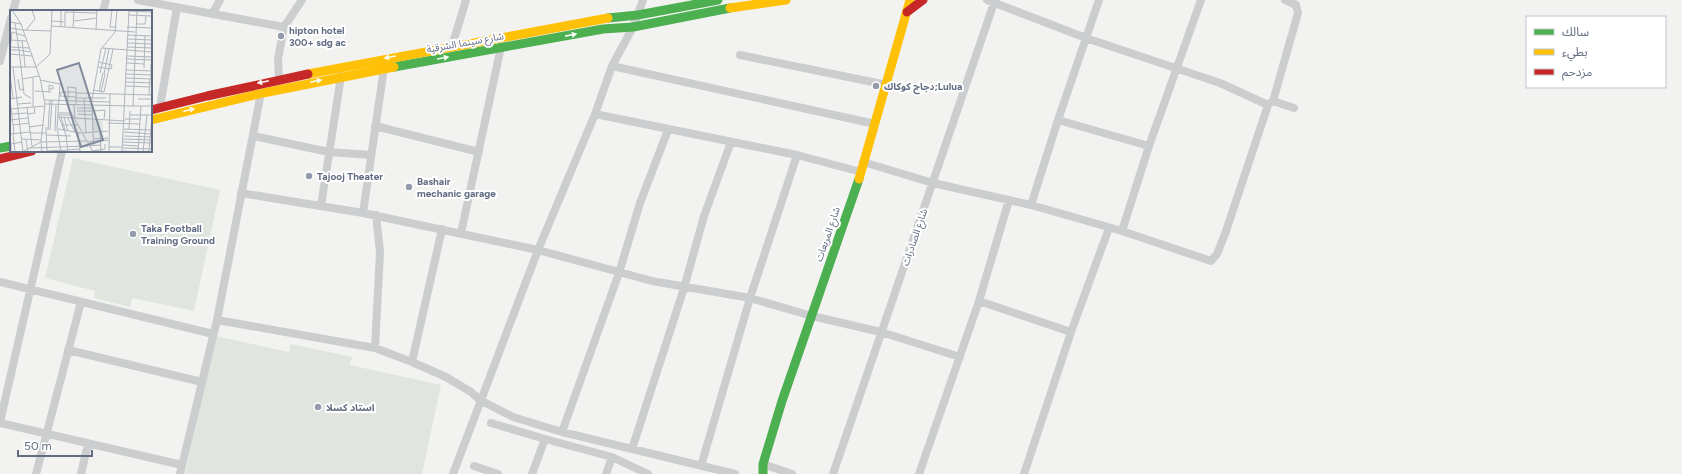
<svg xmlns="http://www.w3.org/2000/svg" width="1682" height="474" font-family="Figtree,'Noto Sans Arabic',sans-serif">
  <rect width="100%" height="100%" fill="#f2f3f1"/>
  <path fill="#e0e6df" d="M73 158 220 190 194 311 132 298 130 307 94 298 95 291 45 278Z
    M215 336 289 352 291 344 352 357 350 365 441 385 422 474H185Z"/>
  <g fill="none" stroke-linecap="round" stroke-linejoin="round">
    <path stroke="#cccdce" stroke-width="8" d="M138 0 284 27
      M987 0 1086 38 1220 83 1268 105 1273 101 1294 108
      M13 11 16 0
      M103 11 106 0
      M212 14 220 0
      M452 46 466 0
      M740 55 887 85
      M0 61 11 18
      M612 66 875 124
      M279 79 278 59 284 27 302 0
      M1273 101 1298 13 1296 5 1285 0
      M160 107 177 7
      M595 114 797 155 861 172
      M1058 120 1149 146
      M375 126 479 152
      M253 136 329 152 371 155
      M863 162 933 183 1031 205 1122 231 1211 261 1217 254 1225 234 1268 105
      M241 193 363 213 538 250 652 281 750 298 812 316 881 332 960 357
      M1031 205 1058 120 1099 0
      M321 206 341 76
      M363 213 384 68
      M1122 231 1149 146 1201 0
      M461 233 501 47
      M0 282 213 334
      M979 301 1071 332
      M217 320 375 348 412 362 446 377 471 392 480 400 513 417 562 432 735 474
      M375 348 380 252 376 215
      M68 350 202 382
      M412 362 442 229
      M0 422 62 151
      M0 423 182 465
      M491 423 545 439 612 457 648 474
      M562 432 619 273 640 203 668 130
      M632 449 684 288 704 216 731 142
      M763 464 792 474
      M474 466 498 474
      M701 466 750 298 797 155
      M36 474 81 302
      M81 474 88 444
      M180 474 217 320 261 93
      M453 474 538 250 595 114 612 66 633 27 643 0
      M532 474 545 439
      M606 474 612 457
      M833 474 995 0
      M919 474 979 301 1009 200
      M1024 474 1071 332 1109 228"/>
    <path stroke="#4caf50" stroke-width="9" d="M608 18 638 15 718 0
      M394 67 603 29 633 27 730 8
      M0 148 11 146
      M763 474V464L782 401 859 179"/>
    <path stroke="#ffc107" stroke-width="9" d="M730 8 786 0
      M308 74 608 18
      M151 120 263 93 394 67
      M859 179 910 0"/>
    <path stroke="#c62828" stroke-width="9" d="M907 12 923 0
      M151 110 207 96 308 74
      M0 159 32 151"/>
  </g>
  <defs><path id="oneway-solid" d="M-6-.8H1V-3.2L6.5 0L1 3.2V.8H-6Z"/></defs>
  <g fill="#f6fbf6">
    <use href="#oneway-solid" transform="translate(571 35) rotate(-11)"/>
    <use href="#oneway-solid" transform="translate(390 57) rotate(170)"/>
    <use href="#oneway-solid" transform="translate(443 58) rotate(-10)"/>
    <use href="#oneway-solid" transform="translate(316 81) rotate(-12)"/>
    <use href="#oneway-solid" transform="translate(263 82) rotate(168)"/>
    <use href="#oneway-solid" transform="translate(189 110) rotate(-14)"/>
  </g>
  <g fill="#949baa" stroke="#fff" stroke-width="1.5">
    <circle cx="281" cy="36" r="4"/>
    <circle cx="876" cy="86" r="4"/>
    <circle cx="309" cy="176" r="4"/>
    <circle cx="409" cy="187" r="4"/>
    <circle cx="133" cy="234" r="4"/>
    <circle cx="318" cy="407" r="4"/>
  </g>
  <g text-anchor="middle" stroke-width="4" stroke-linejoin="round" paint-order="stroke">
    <g font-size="10" font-weight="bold" fill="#616c83" stroke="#fff" text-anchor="start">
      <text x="289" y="34">hipton hotel<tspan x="289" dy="12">300+ sdg ac</tspan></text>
      <text x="884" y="90">دجاج كوكاك;Lulua</text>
      <text x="317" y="180">Tajooj Theater</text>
      <text x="417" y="185">Bashair<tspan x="417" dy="12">mechanic garage</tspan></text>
      <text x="141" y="232">Taka Football<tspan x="141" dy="12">Training Ground</tspan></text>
      <text x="326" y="411">استاد كسلا</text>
    </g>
    <g font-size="10" fill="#616c83" stroke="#fff">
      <text transform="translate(465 42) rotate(-10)" y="4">شارع سينما الشرقية</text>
      <text transform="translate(827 234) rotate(-71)" y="4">شارع المربعات</text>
      <text transform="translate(914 237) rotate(-71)" y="4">شارع الصادرات</text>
    </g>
  </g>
  <g transform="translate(10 10)">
    <rect width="142" height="142" fill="#f2f3f1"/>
    <path d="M92 110 93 121 83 122 82 111Z" fill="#e0e6df"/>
    <path fill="none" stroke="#afb5be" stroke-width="1" d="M2 0 11 14 30 68 35 94M102 0 100 17H107M119 1 142 2M55 2 87 3M119 5 142 6M42 11 55 12M64 11 87 8M5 13 9 40 20 42M127 14H135L136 6M0 16 1 12 11 14M41 16 125 22M51 17V0M55 17V2M117 17 142 18M0 18 13 20M63 18 64 0M13 20 41 21M16 20 25 9 22 0M86 20 87 0M117 25 142 26M117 29 142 30M1 30 16 31M12 31 14 45M117 33 142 34M0 37 19 38M117 37 142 38M92 38 142 42M0 40 2 22 15 26M0 40H9L11 57M0 44 22 46M14 45 15 57M117 46 142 47M117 49 142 50M117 53 134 54M0 57H26M3 57 13 142M11 57 14 84 21 88M26 57 40 44 42 0M88 57 101 59 102 55 89 52M134 58 135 26M116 60 142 61M90 63 96 38M94 64 99 39M116 64 142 65M0 65 3 88M116 68 142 69M8 69 10 80 14 79M12 69 29 66M141 69V54M30 70 50 74 47 118 51 142M116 72 142 73M58 76V97L83 142M116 76 140 77M58 77 66 78V95M83 80 94 82 103 39M25 81 41 82M89 81 93 63M39 82V75L43 76V79H39M66 82H51L50 86 66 87M91 82 95 64M66 83 142 85M139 85 140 69M66 88H96M74 88 76 123M128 89H142M35 90 100 92M8 94 21 93M64 95 65 108M81 95 91 39 105 22 107 0M82 95 83 122M23 96V68M123 96H142M17 98 22 136M67 98H82M0 99 35 96M67 101H83M83 101 95 100 94 109M48 103H61M2 104 18 103M18 104 25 103 24 97M68 104 83 105M48 105H62M120 105H142M48 107 115 111M49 107 56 125 58 142M51 107 55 120M54 107 58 121M57 107 65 122M115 109H131M0 110 18 108M98 113 130 114M3 115 19 113M52 115H67M19 117 34 115M36 117 37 142M48 119 71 123M114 119 141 120M119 119 120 101M38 120 40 90M40 120 42 90M45 121 46 95M90 122 91 142M114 122 142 124M20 123H36M68 123 70 142M72 123 98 121M83 123 84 135M0 124 20 122M3 124 5 142M4 124 0 89 12 87M36 125 61 126M114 126 142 127M12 129 31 130M84 129 98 128M113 129 142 130M16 130 18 142M77 132 99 130M113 132 142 133M113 135 128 136M79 136 91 135M99 137H113M20 138 78 136M113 138 142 139M58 140 70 139M37 141 58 140M82 141 95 139V134M112 141 132 142M1 142V134L12 132M12 142 31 132 35 94 123 96 127 0M32 142 31 132 76 131M99 142 100 84M112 142 119 0M128 142 131 96M133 142 137 105M139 142 142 105"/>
    <path fill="#828b9c" fill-opacity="0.15" stroke="#828b9c" stroke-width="2" d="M69 53 93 130 71 137 47 60Z"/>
    <rect width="142" height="142" fill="none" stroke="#616c83" stroke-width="2"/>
  </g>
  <rect x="1526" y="16" width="140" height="72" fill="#ffffff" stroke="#c0c4cd"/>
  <rect x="1534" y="29" width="20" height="6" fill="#4caf50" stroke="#c0c4cd"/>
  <text x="1562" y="36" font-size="12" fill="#616c83">سالك</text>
  <rect x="1534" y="49" width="20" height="6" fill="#ffc107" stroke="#c0c4cd"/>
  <text x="1562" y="56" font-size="12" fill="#616c83">بطيء</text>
  <rect x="1534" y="69" width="20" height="6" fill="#c62828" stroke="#c0c4cd"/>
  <text x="1562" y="76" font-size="12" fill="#616c83">مزدحم</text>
  <path d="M18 450v6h74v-6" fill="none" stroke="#616c83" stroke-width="2"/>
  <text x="24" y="450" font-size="12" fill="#616c83" stroke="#ffffff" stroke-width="3" paint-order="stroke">50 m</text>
</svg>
